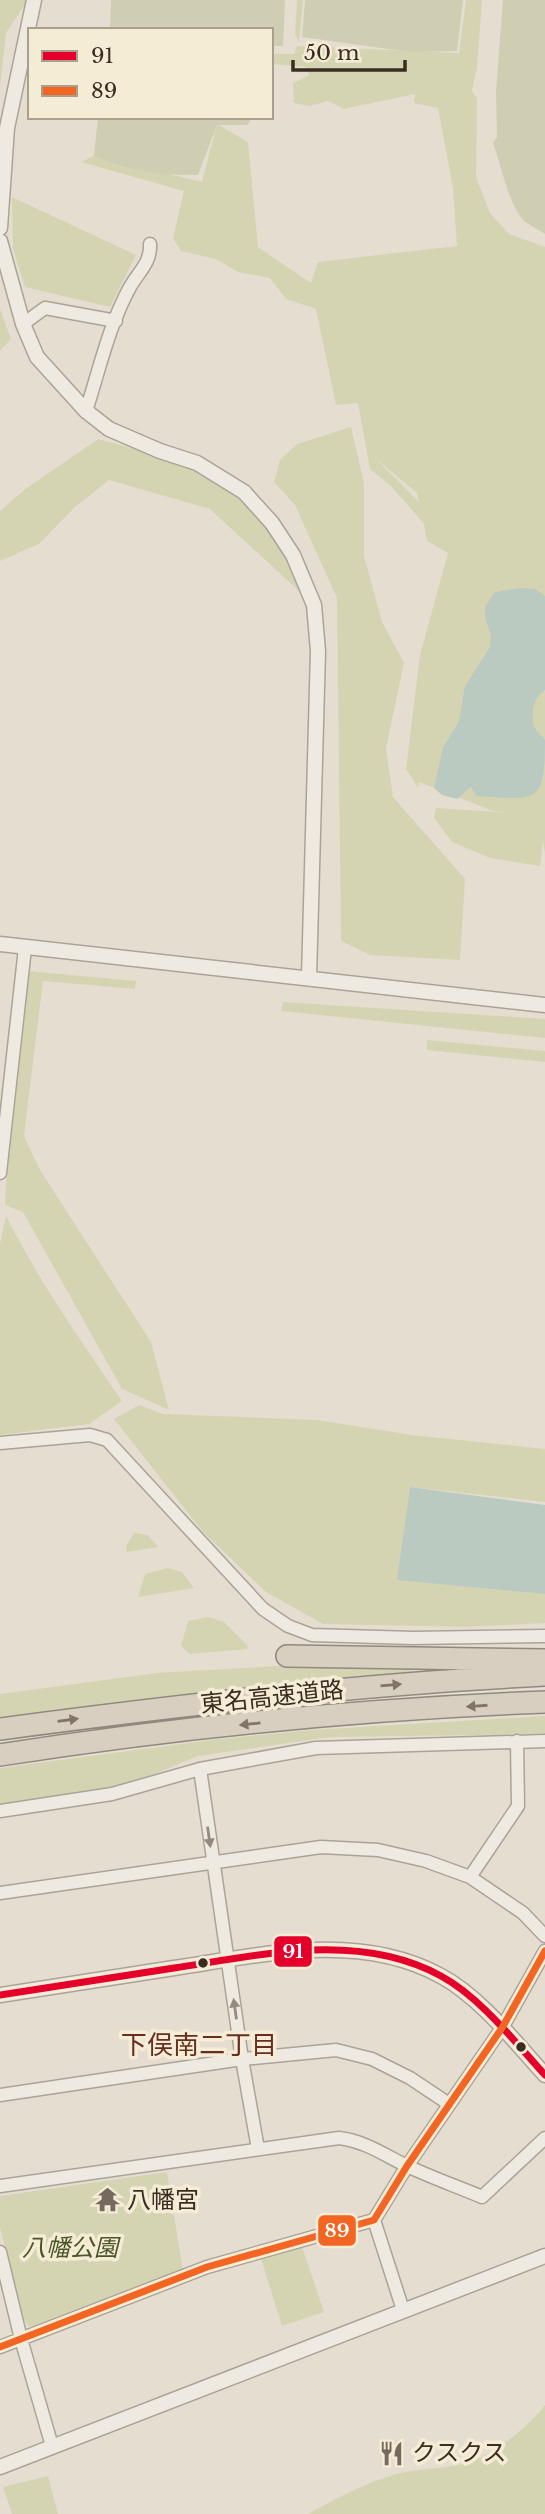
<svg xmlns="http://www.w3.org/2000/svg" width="545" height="2514" font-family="'Libre Baskerville','Noto Sans JP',serif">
  <rect width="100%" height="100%" fill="#e5ded0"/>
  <path fill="#d4d4b3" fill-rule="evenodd" d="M0 0H28L6 33 0 86Z
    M297 0H303L299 43 295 34Z
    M466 0H482L477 67 472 91 477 98 476 177 490 213 509 234 545 247V854L543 841 540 866 490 858 452 842 434 818 436 808 512 813 493 811 419 782 418 788 406 769 420 655 448 553 427 541 424 524 391 486 370 469 358 403 336 405 316 309 286 299 270 278 238 272 216 259 181 251 173 238 184 191 81 162 94 156 202 182 217 124 248 142 258 247 311 283 318 262 457 246 453 188 438 108 414 103 415 94 424 92 344 109 328 101 310 106 294 103 293 83 309 75 306 67 271 64V54H294L297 46 459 53ZM376 459 417 493 419 502Z
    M12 197 136 255 110 307 25 287 13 249Z
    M0 309 11 339 0 351Z
    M351 427 364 483V556L382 622 404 663 386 748 393 797 465 879 460 960 370 955 341 941 337 598 295 505 274 482 280 460 297 444Z
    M98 439 204 467 261 510 314 605 210 509 109 480 75 507 39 544 0 561V511L24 490Z
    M28 971 136 981 135 989 43 981 24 1136 40 1170 151 1342 169 1410 122 1389 23 1212 5 1205 10 1108Z
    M283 1002 545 1019V1038L281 1011Z
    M427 1040 545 1051V1062L427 1050Z
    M6 1216C39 1281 80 1340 122 1401L89 1424 0 1435V1244Z
    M139 1405 163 1414 317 1420 412 1435 545 1449V1502L410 1487 398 1579 545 1594V1623L467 1627 323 1624 266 1592 203 1532 114 1419Z
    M134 1533 148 1535 158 1547 127 1552 126 1546Z
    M168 1568 182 1572 194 1588 138 1597 145 1574Z
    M208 1617 224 1622 247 1645 248 1649 189 1654 181 1646 188 1621Z
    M369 1663 414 1671 0 1718V1694L157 1673 293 1665Z
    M545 1716V1734L330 1737 198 1756 109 1793 0 1807V1768L219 1739 312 1730Z
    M167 2172 183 2271 36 2327 28 2326 24 2319 0 2228V2196Z
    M302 2247 324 2312 282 2326 261 2259Z
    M545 2405V2514H308C337 2498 364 2483 397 2474 421 2467 449 2470 472 2461 499 2450 527 2428 545 2405Z
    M48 2476 58 2514H12L3 2487Z"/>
  <path fill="#cfceb2" d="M111 0H285L283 46H271V30H110Z
    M305 0H463L457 51 410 52 302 37Z
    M503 0H545V234C539 230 531 226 525 222 509 207 501 164 493 143L497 137 496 92Z
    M98 117H253L247 125H217L198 175C163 176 126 170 94 156Z"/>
  <path fill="#bacac1" d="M521 588 535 589 545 596V690C534 696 530 714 534 726 536 731 542 736 545 740 545 805 537 800 476 796L471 787 457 799 442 795 434 788 443 748 459 721 465 686 490 647 491 635 485 618V607L495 592Z
    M410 1487 545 1505V1594L397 1580Z"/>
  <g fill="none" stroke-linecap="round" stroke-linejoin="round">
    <defs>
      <path id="minor" d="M23 324 45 308 116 321
        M86 411C99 371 109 325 130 287 139 271 151 263 150 244
        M0 1173 25 948
        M0 1443 90 1435 107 1440 263 1609 288 1626 312 1635 413 1638 545 1636
        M200 1769 242 2059 258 2149
        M0 1811 112 1794 200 1769 316 1748 545 1741
        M470 1877 518 1806 517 1741
        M0 1893 321 1847 378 1850 426 1861 470 1877 523 1913 545 1936
        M0 2095 242 2059 336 2050 372 2059 410 2078 449 2104
        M0 2186 339 2138C364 2141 383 2154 405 2165 430 2177 456 2186 482 2197L545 2138
        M374 2220 403 2310
        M0 2252 21 2339 52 2446
        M0 2347 207 2267 374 2220 407 2166 502 2028 545 1951"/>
      <path id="tertiary" d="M0 228 7 128 34 0
        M0 241 23 324 37 357 86 411 109 429 160 451 197 463 244 492 272 523 293 555 314 605 318 651 309 978
        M0 944 545 1005
        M0 1995C58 1986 116 1977 174 1968 261 1955 358 1931 441 1976 480 1997 515 2042 545 2075
        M0 2467 545 2256"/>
      <path id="motorway" d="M287 1656 545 1660
        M0 1729C181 1705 363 1684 545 1675
        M0 1755C180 1727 363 1709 545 1702"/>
    </defs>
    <use href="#minor" stroke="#aba398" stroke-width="15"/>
    <use href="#tertiary" stroke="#aba398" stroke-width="17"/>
    <use href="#motorway" stroke="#90897f" stroke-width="24"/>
    <use href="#minor" stroke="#eee9e1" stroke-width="12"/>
    <use href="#tertiary" stroke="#eee9e1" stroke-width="14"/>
    <use href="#motorway" stroke="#d8cfc1" stroke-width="21"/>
    <defs>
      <path id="bus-1" d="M0 1995C58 1986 116 1977 174 1968 261 1955 358 1931 441 1976 480 1997 515 2042 545 2075"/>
      <path id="bus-2" d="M0 2347 207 2267 374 2220 407 2166 502 2028 545 1951"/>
    </defs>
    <use href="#bus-1" stroke="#f5ecd6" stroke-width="12"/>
    <use href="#bus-2" stroke="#f5ecd6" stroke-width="12"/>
    <use href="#bus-1" stroke="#e4002b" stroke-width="7"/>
    <use href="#bus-2" stroke="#f26522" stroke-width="7"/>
  </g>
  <defs><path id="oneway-solid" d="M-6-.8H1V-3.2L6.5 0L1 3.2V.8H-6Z" transform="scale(1.75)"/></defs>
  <g fill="#817568">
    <use href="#oneway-solid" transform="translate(391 1685) rotate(-5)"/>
    <use href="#oneway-solid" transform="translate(477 1706) rotate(176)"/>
    <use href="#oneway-solid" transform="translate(68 1720) rotate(-8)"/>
    <use href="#oneway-solid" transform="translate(250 1724) rotate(174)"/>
  </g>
  <g fill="#948a80">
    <use href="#oneway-solid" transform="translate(209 1837) rotate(82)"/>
    <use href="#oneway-solid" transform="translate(235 2009) rotate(-98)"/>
  </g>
  <defs>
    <symbol id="temple-bare" viewBox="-9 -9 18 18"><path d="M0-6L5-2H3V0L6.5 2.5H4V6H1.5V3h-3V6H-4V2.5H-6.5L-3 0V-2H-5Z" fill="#766a5e" stroke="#f5ecd6" stroke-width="2.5" paint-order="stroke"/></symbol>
    <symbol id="restaurant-bare" viewBox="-9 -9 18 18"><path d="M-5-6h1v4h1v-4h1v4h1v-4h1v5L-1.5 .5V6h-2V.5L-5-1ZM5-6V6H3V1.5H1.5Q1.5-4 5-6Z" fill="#766a5e" stroke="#f5ecd6" stroke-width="2.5" paint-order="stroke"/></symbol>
  </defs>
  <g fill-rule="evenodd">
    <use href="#temple-bare" x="90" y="2182" width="35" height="35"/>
    <use href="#restaurant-bare" x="374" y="2436" width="35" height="35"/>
  </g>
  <g fill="#3a2c20" stroke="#f5ecd6" stroke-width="2.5">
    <circle cx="203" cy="1963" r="6"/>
    <circle cx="521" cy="2047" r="6"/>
  </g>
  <g text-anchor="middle" stroke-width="7" stroke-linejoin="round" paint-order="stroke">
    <g font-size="24" fill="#3a2c20" stroke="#f5ecd6">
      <text transform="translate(272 1697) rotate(-6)" y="8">東名高速道路</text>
    </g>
    <g font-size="24" fill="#3a2c20" stroke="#f5ecd6" text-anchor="start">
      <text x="127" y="2208">八幡宮</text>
      <text x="412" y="2461">クスクス</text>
    </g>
    <g font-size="24" font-style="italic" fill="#4a5627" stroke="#f5ecd6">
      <text x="70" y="2256">八幡公園</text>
    </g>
    <g font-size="26" fill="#662e20" stroke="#f5ecd6">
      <text x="199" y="2054">下俣南二丁目</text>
    </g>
  </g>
  <g stroke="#f5ecd6" stroke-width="2.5">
    <rect x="273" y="1935" width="40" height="33" rx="7" fill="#e4002b"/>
    <rect x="317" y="2214" width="40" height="33" rx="7" fill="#f26522"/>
  </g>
  <g font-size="19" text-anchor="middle" font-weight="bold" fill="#fff">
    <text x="293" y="1958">91</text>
    <text x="337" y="2237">89</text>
  </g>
  <rect x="28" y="28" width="245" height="91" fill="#f5ecd6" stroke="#aa9f8d" stroke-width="2"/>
  <rect x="42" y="51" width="35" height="10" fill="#e4002b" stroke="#aa9f8d" stroke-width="2"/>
  <text x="91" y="63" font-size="21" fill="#3a2c20">91</text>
  <rect x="42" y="86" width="35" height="10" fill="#f26522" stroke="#aa9f8d" stroke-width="2"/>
  <text x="91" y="98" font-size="21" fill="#3a2c20">89</text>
  <path d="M293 60v10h112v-10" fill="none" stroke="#3a2c20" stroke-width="3.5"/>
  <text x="304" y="60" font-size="21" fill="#3a2c20" stroke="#f5ecd6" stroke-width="5" paint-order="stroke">50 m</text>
</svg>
